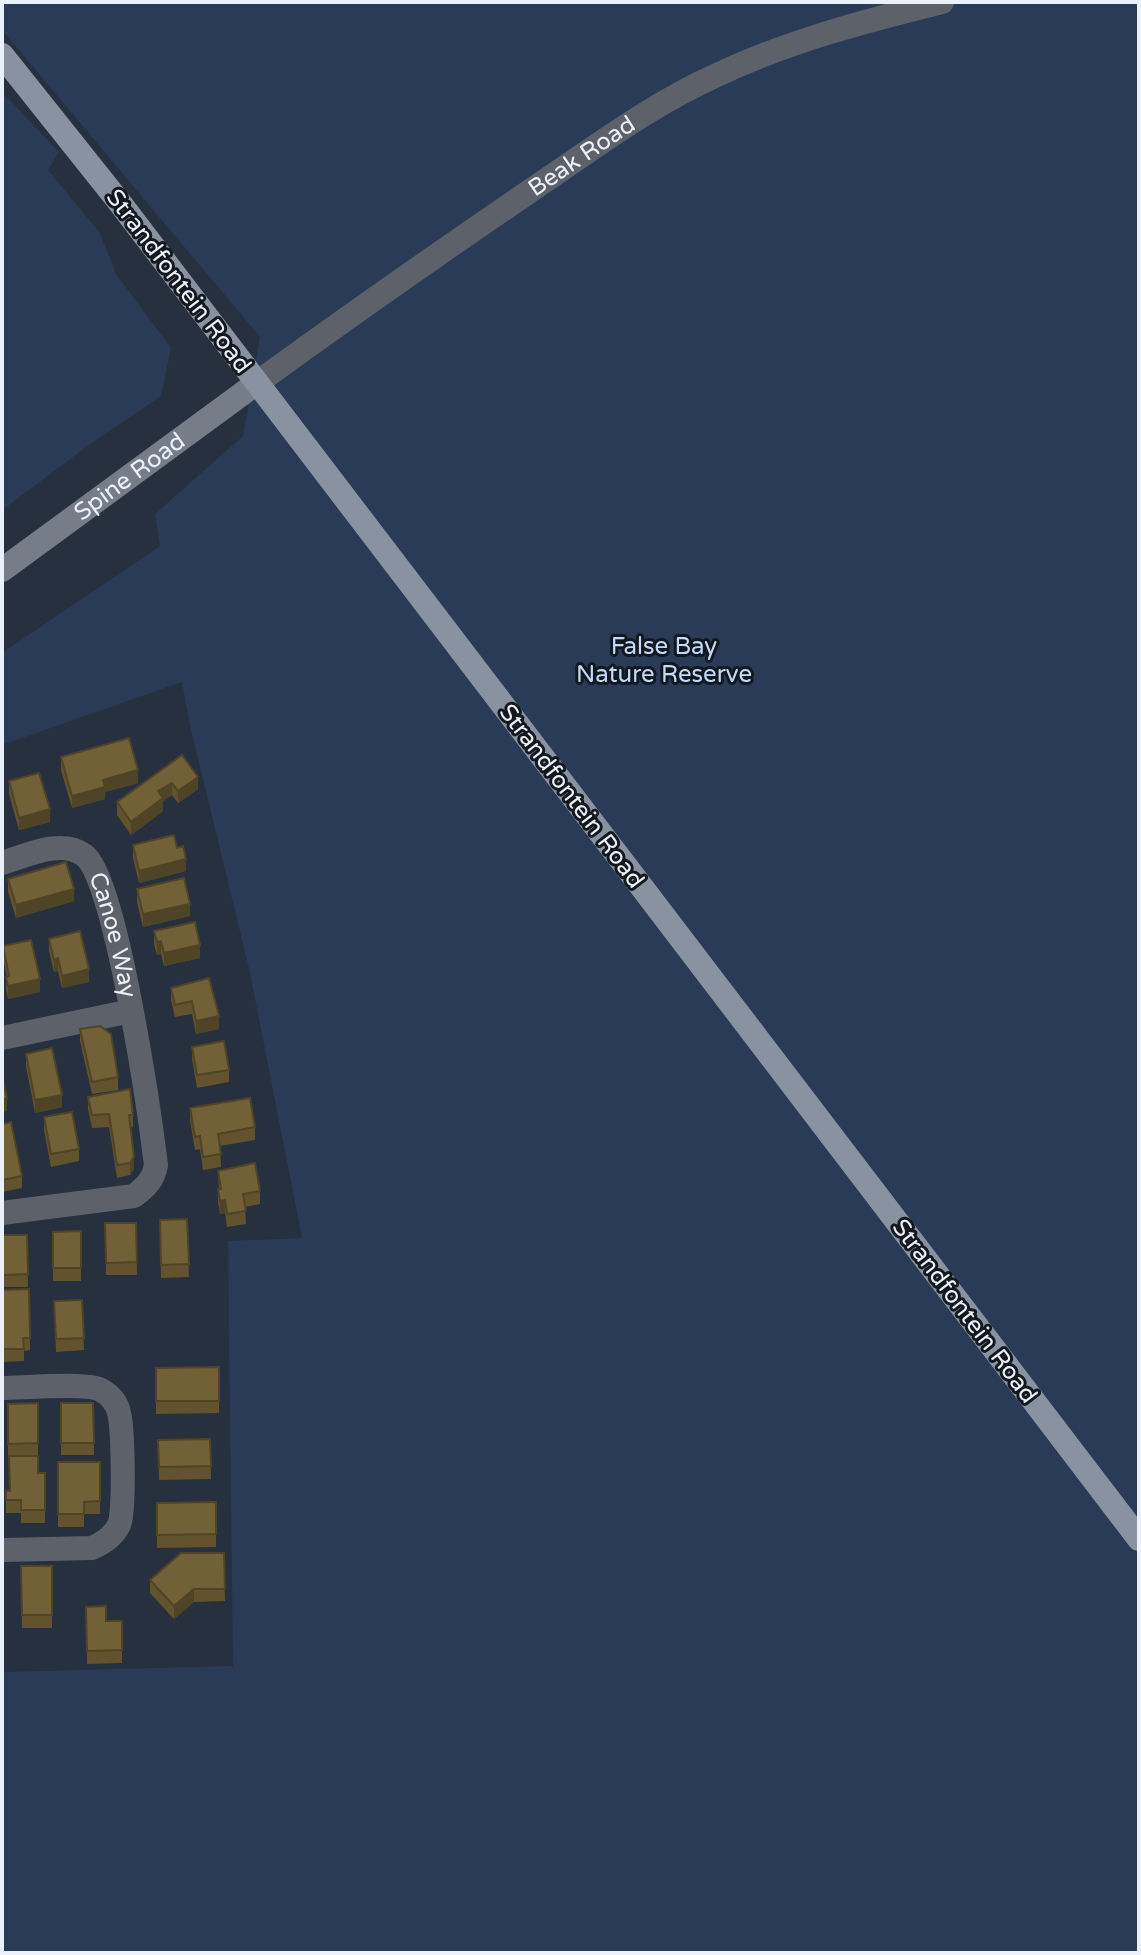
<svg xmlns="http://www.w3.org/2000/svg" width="1141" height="1955" font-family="'Varela Round',sans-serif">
  <rect width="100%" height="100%" fill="#27303e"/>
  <path fill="#2a3b57" d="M2 2H1139V1953H2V1672L233 1666 228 1241 302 1238 250 973 190 725 182 682 2 745V653L160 546 155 514 243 436 260 337 2 30Z
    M2 92 59 152 48 170 100 233 116 274 171 348 161 396 89 445 5 508H2Z"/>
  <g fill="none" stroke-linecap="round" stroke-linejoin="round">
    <g stroke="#5d6169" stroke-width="24">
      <path id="s1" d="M257 383C349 316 442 251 536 187 594 148 652 104 717 75 789 41 865 21 942 2"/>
      <path id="s2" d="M2 863C26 856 61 838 84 855 116 878 150 1116 156 1165 154 1179 146 1187 134 1196L2 1213"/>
      <path d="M2 1038 131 1011"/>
      <path d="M2 1388C22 1388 87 1382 101 1390 110 1395 117 1403 119 1413 123 1428 125 1513 119 1525 113 1537 104 1543 92 1548L2 1550"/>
    </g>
    <path stroke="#767d89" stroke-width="24" id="s3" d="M2 570 257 383"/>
    <path stroke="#8992a1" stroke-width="24" d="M2 55 120 203 1139 1539"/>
  </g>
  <path fill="#62532e" d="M182 755 198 789 178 803 172 795 163 801V811L131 835 117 815V802Z
    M61 757 138 783 105 792V799L72 808 61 770Z
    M9 781 50 822 19 830 9 794Z
    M133 845 177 848 186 871 139 883 133 858Z
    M8 879 74 901 16 918 8 892Z
    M137 889 190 916 143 927 137 902Z
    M154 931 200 958 164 966 161 954 157 955 154 944Z
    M49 939 89 982 62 988 58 971 54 972 49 951Z
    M3 946 40 992 8 999 6 989 7 977 3 959Z
    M171 988 219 1016V1029L196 1034 192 1014 175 1017 171 1000Z
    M80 1029 118 1077V1090L92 1094 80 1041Z
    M192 1047 229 1070V1082L197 1088 192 1059Z
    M26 1054 62 1107 35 1113 26 1066Z
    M88 1097 133 1115V1127L130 1128 134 1169 130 1175 117 1178 109 1127 92 1128 88 1109Z
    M190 1108 255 1127V1140L220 1146 221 1167 203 1170 200 1149 195 1150 190 1120Z
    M44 1117 79 1149V1161L51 1167 44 1130Z
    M2 1124 22 1176V1188L2 1192Z
    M218 1171 260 1191V1204L245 1207 246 1224 227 1227 225 1213 220 1214 218 1202V1189H219Z
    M187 1219 189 1277 161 1278 160 1220Z
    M105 1223H136L137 1275H106Z
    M81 1231V1281H53V1232Z
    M2 1235H27L28 1287H2Z
    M29 1289 30 1350 24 1351V1361L3 1362 2 1322Z
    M82 1300 84 1350 56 1352 54 1301Z
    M219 1367V1413L156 1414V1368Z
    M38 1403V1456H8V1404Z
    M61 1403H93L94 1455H61Z
    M210 1439 211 1479 159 1480 158 1440Z
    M58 1462H100V1514H84V1527H58Z
    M38 1473H45V1523H21V1513H6V1491H10Z
    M216 1502V1547L157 1548V1503Z
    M224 1553 225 1601 194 1602 174 1619 150 1593V1580Z
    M21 1566H52V1628H22Z
    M86 1607 106 1621H122V1663L87 1664Z"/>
  <path fill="#504426" d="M138 770V783L105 792V799L72 808V796L103 780Z
    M198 777V789L178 803V791Z
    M172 783V795L163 801V811L131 835V822L158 791Z
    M50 809V822L19 830V818Z
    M186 859V871L139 883V871Z
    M74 889V901L16 918V905Z
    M190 904V916L143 927V914Z
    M161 941V954L157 955V942Z
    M200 945V958L164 966V953Z
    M58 958V971L54 972V960Z
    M89 969V982L62 988V976Z
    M40 979V992L8 999V986Z
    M219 1016V1029L196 1034V1021Z
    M62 1095V1107L35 1113V1100Z
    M7 1098V1111L2 1112V1100Z
    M134 1157V1169L130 1175V1163Z
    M225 1200V1213L220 1214V1201Z
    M194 1589V1602L174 1619V1606Z"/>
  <path fill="#726136" stroke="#504426" stroke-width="2" d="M129 738 138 770 103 780 105 787 72 796 61 757Z
    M182 755 198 777 178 791 172 783 158 791 163 798 131 822 117 802Z
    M39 773 50 809 19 818 9 781Z
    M174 835 177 848 183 846 186 859 139 871 133 845Z
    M66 862 74 889 16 905 8 879Z
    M184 878 190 904 143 914 137 889Z
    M195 922 200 945 164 953 161 941 157 942 154 931Z
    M80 931 89 969 62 976 58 958 54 960 49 939Z
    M31 940 40 979 8 986 6 977 9 976 3 946Z
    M209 978 219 1016 196 1021 192 1001 175 1005 171 988Z
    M100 1026 111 1034 118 1077 92 1082 80 1029Z
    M224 1041 229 1070 197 1075 192 1047Z
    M52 1048 62 1095 35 1100 26 1054Z
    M2 1077 7 1098 2 1100Z
    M130 1089 133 1115H129L134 1157 130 1163 117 1165 109 1114 92 1115 88 1097Z
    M250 1098 255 1127 218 1134 221 1154 203 1157 200 1136 195 1137 190 1108Z
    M72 1112 79 1149 51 1154 44 1117Z
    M11 1122 22 1176 2 1180V1124Z
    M255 1163 260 1191 243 1194 246 1211 227 1214 225 1200 220 1201 218 1189H221L218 1171Z
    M187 1219 189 1264 161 1265 160 1220Z
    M105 1223H136L137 1262 106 1263Z
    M81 1231V1268H53V1232Z
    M2 1235H27L28 1274 2 1275Z
    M29 1289 30 1338H23L24 1349H3L2 1290Z
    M82 1300 84 1338 56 1339 54 1301Z
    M219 1367V1401H156V1368Z
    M38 1403V1443L8 1444V1404Z
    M61 1403H93L94 1443H61Z
    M210 1439 211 1466 159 1467 158 1440Z
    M9 1456H38V1473H45V1510H21V1500H6V1491H10Z
    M58 1462H100V1501L84 1502V1514H58Z
    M216 1502V1534L157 1535V1503Z
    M181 1553H224L225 1589H194L174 1606 150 1580Z
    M21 1566H52V1615H22Z
    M106 1606V1621H122V1650L87 1651 86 1607Z"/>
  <g text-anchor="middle" stroke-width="6" stroke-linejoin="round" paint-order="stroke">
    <g font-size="24" fill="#ebf1fb" stroke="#13181e">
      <text dy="8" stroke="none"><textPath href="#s1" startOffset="396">Beak Road</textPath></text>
      <text transform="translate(179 281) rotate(53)" y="8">Strandfontein Road</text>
      <text dy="8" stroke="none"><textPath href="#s3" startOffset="158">Spine Road</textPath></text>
      <text transform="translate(572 796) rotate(53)" y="8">Strandfontein Road</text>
      <text dy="8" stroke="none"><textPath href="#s2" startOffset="172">Canoe Way</textPath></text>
      <text transform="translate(965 1311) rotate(53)" y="8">Strandfontein Road</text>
    </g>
    <g font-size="24" fill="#c2d9fe" stroke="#13181e">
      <text x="664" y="654">False Bay<tspan x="664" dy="28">Nature Reserve</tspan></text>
    </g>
  </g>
  <rect width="1141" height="1955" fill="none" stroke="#ebf1fb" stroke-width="8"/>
</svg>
